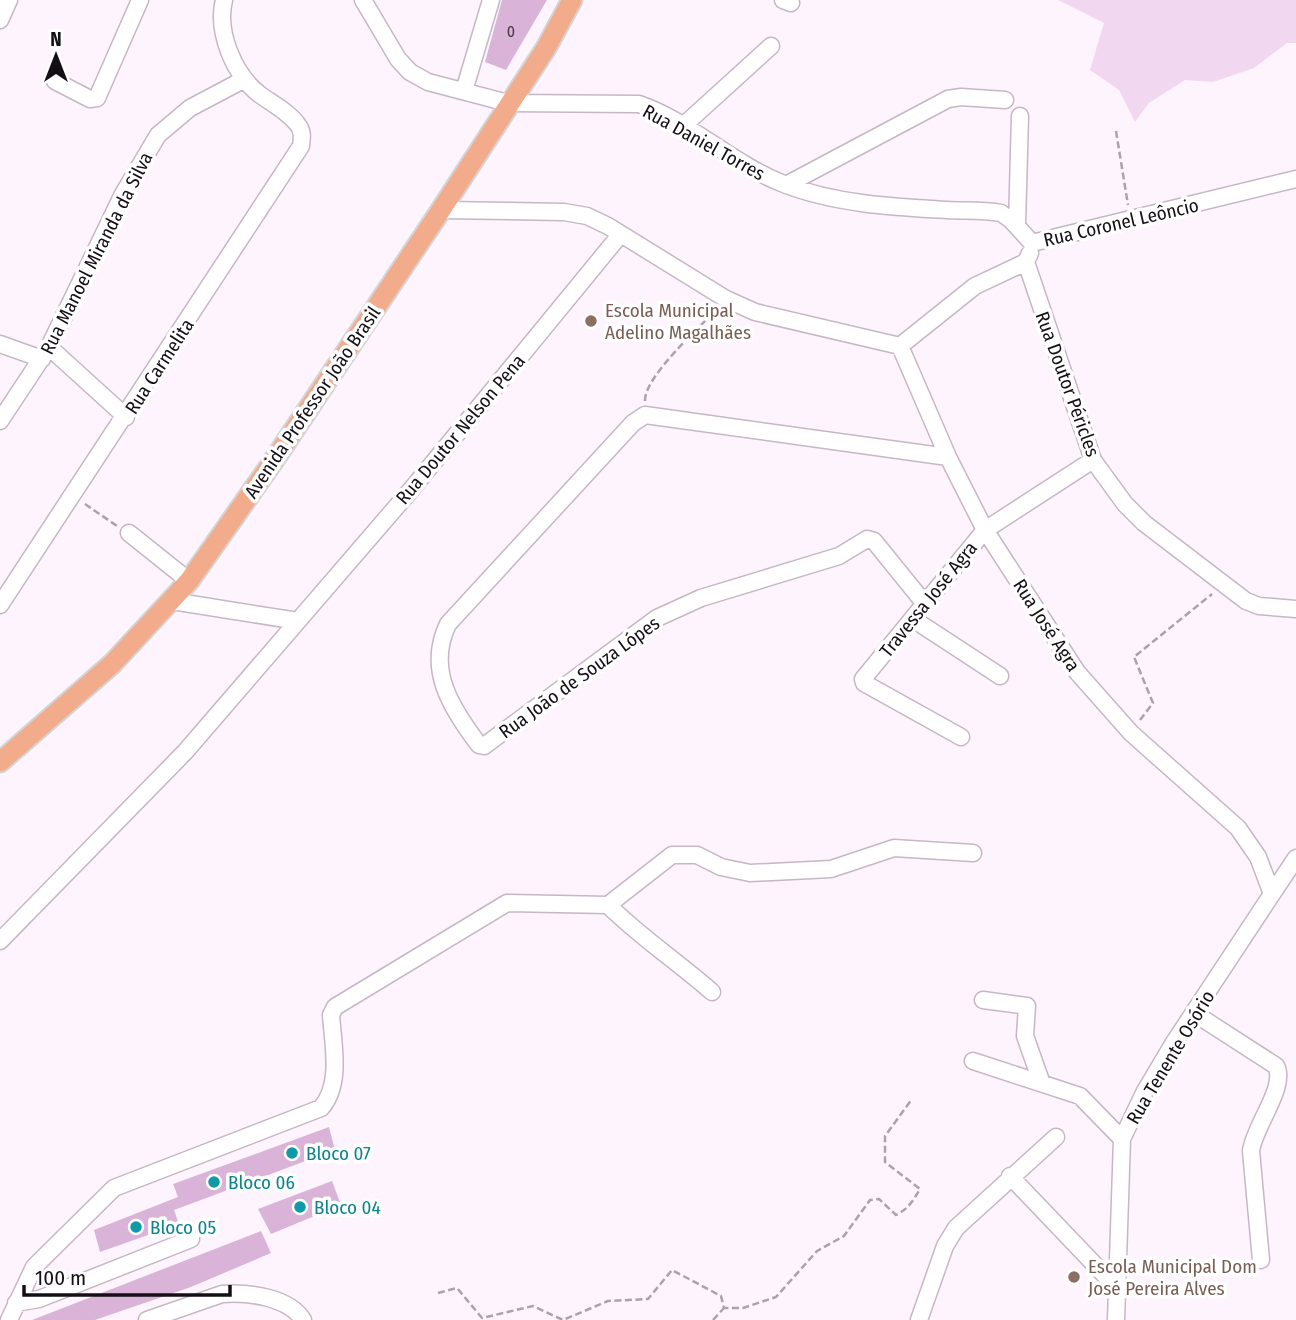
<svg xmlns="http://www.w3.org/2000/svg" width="1296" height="1320" font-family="'Fira Sans Condensed',sans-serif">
  <rect width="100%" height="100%" fill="#fef4fd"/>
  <path fill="#f2d7f1" d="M1058 0H1296V43H1287L1254 68 1213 82 1185 80 1149 103 1135 122 1119 90 1090 70 1104 23Z"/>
  <path fill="#dab4d8" d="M502 0H547L506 70 485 62Z
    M329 1127 335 1150 174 1210 179 1224 100 1252 94 1230 178 1197 173 1184Z
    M332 1181 341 1205 271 1234 258 1209Z
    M261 1231 271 1253 191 1287 95 1320H32Z"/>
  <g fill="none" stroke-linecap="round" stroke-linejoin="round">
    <defs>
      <path id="minor" d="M363 0 398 59 410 72 428 82 508 103 639 104C691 122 732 164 784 184 835 204 893 207 947 210 965 211 983 210 1001 213L1011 220 1032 243
        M783 0 791 3
        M0 20 9 0
        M55 81 90 99 97 98 140 0
        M464 91 491 0
        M683 126 771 46
        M786 185 948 99 961 97 1005 100
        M441 210 564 212 587 216 608 226 726 299 755 312 900 346
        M1017 225 1020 116
        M1032 243 1296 179
        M1026 262 1093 460 1125 504 1144 523 1246 601 1259 606 1296 609
        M0 344 42 359
        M900 346 948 457 985 530 1077 672 1131 733 1238 828 1258 857 1272 894 1173 1044 1145 1091 1122 1139 1116 1320
        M900 346 975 286 1026 262 1030 253
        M49 347 126 417
        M0 421 49 347 123 194 158 135 190 108 243 80
        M129 533 189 581
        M172 601 298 621
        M925 604 874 541 867 539 839 556 701 598 657 618 484 746 479 745C451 708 426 669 448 624L633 423 645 415 948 457
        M0 605 301 146C302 138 303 131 298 125 289 112 271 103 259 94 234 74 216 32 224 0
        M913 619 1000 676
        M961 737 864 683 863 679 985 530 1093 460
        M1272 894 1296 858
        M608 905C640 937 678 962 712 992
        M0 941 185 752 410 491 620 235
        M983 1000 1027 1006 1025 1036 1041 1081
        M1194 1013 1276 1066C1287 1087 1254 1126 1251 1151L1261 1260
        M973 1061 1080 1096 1122 1139
        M1010 1176 1117 1288
        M16 1303 39 1299 191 1239
        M9 1320 34 1267 114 1188 321 1108C342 1085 333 1044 331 1015L335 1007 507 903 608 905 672 855H697L721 867 750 873 831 869 894 848 973 853
        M147 1320 222 1294C248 1292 289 1297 303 1320
        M919 1320 945 1246 956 1228 1056 1137"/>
      <path id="major" d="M0 762 112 664 189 581 272 463 441 210 546 48 572 0"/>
    </defs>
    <use href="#minor" stroke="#c6b7c5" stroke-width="19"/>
    <use href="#major" stroke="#d5d4d5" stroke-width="23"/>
    <path stroke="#aba2aa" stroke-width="2.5" stroke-dasharray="7 3.5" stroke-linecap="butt" d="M1116 131 1128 205
      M645 401C644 377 699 328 717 309
      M85 504 117 526
      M1140 720 1153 703 1134 657 1212 594
      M438 1293 457 1288 482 1318 533 1306 563 1320 608 1301 648 1299 672 1270 721 1296 724 1308H743L776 1297 817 1251 844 1236 870 1200 879 1199 896 1215C908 1209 913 1201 920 1189L885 1162V1136L912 1099
      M713 1320 724 1308"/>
    <use href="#minor" stroke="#fff" stroke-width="16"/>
    <use href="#major" stroke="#f2ab8b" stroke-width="19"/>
  </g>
  <g fill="#8d6e63" stroke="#fff" stroke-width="2.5">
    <circle cx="591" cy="321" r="7"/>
    <circle cx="1074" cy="1277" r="7"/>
  </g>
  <g fill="#0f9aa8" stroke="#fff" stroke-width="2.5">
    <circle cx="292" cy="1153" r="7"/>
    <circle cx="214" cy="1182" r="7"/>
    <circle cx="300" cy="1207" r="7"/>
    <circle cx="136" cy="1227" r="7"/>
  </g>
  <g text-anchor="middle" stroke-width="7" stroke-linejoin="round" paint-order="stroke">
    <g font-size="16" fill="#463845">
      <text x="511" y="37">0</text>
    </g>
    <g font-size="19" fill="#140f14" stroke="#fff">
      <text transform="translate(704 142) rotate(29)" y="7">Rua Daniel Torres</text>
      <text transform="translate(1121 222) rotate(-13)" y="7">Rua Coronel Leôncio</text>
      <text transform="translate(96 253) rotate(-63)" y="7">Rua Manoel Miranda da Silva</text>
      <text transform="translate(159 366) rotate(-57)" y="7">Rua Carmelita</text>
      <text transform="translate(1068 384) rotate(70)" y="7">Rua Doutor Péricles</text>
      <text transform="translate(312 402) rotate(-56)" y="7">Avenida Professor João Brasil</text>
      <text transform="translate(460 429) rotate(-50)" y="7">Rua Doutor Nelson Pena</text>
      <text transform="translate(928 599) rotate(-51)" y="7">Travessa José Agra</text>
      <text transform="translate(1047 625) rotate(57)" y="7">Rua José Agra</text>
      <text transform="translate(579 677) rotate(-36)" y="7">Rua João de Souza Lópes</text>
      <text transform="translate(1170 1057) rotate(-59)" y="7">Rua Tenente Osório</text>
    </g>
    <g font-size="19" fill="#785e54" stroke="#fff" text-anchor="start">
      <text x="605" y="317">Escola Municipal<tspan x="605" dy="22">Adelino Magalhães</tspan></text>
      <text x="1088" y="1273">Escola Municipal Dom<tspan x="1088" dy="22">José Pereira Alves</tspan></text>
    </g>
    <g font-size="19" fill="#0d838f" stroke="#fff" text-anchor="start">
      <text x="306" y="1160">Bloco 07</text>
      <text x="228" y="1189">Bloco 06</text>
      <text x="314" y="1214">Bloco 04</text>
      <text x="150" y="1234">Bloco 05</text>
    </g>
  </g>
  <g transform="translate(56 56)" stroke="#ffffff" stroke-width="5" paint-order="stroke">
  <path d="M0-5L12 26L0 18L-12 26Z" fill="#140f14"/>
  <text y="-10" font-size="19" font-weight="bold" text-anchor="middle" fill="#140f14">N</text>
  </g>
  <path d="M24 1285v10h206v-10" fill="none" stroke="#140f14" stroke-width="3.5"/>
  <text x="35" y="1285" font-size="21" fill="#140f14" stroke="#ffffff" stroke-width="5" paint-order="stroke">100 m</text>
</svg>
